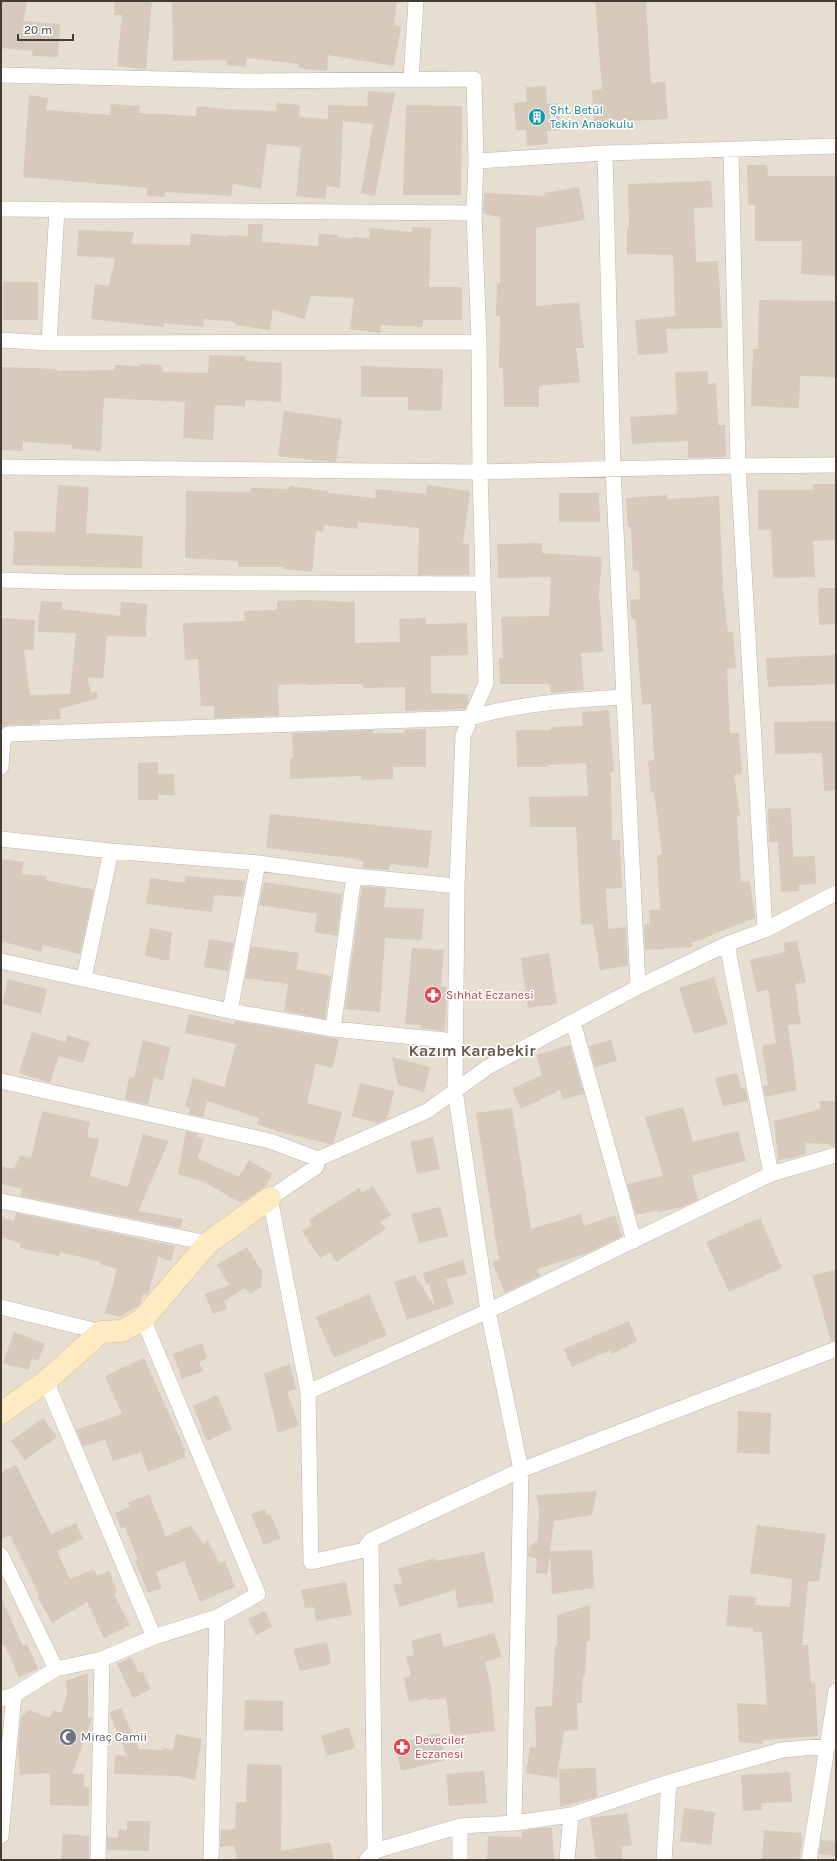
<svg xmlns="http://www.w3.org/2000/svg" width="837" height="1861" font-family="Karla,sans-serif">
  <rect width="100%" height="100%" fill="#f2ece3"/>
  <path fill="#e6ded1" d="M1 1H836V1860H1Z"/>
  <path fill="#d7c9bc" d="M1 1H27L23 21 60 24 58 57 32 56 33 51 1 48Z
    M115 1H152L146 69 117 66 122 15H114Z
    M172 1H397L394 25 401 26 394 66 328 55 327 71 298 68V64L247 58 246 67 226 65V60L173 61Z
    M595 1H646L651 83 665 82 668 119 594 123 592 90 602 89Z
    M546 86 547 104 558 103 560 130 547 131 548 144 527 146 526 130H516L514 103 527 102 526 87Z
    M368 91 395 93 375 196 361 193 373 124 343 121 340 188 327 186 326 199 296 196 301 147 267 144 261 189 233 184 231 196 165 192V197L147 196V188L23 177 29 95 48 98 46 110 110 115 111 104 140 106 139 113 196 116 197 106 225 109 276 111 277 103 300 105 299 117 328 119V105L367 106Z
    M406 105 462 106 461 195H403Z
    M747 165H767L768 176H836V276L801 274 802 241H755V205H748Z
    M711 181 713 207 694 208 696 262 718 261 722 328 666 329 668 353 638 355 635 320 675 316 673 255 627 254V229H629L628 184Z
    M579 187 585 220 536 228V306L579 302 584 348H576L580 382 539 386V407H504L503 368 499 367 500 316H496L497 283H500V217L483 214 484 193 545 196 544 193Z
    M248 224H263L262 242 318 246 319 234 338 235V237L353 239V237L369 238 370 228 412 232V227L431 228 429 287H462V320H423V327L381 325 380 333 350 329 354 298 311 296 304 319 273 310 270 330 235 325V322L204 319 203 327 164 323V327L91 319 95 284 109 286 115 258 77 256 78 230 134 232 131 244 190 245 191 234 228 236 229 235 248 236Z
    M3 282H38V320H3Z
    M759 300 836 301V377L800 376 799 408 751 406 753 349H758Z
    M209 355 246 356V361L282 363 281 402 245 400V406L215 405 213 440 183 438 185 402 104 398 101 451 72 449V445L23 442V451L1 450V367L57 369V371L114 370 115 365 140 366V364L162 365V372L208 373Z
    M361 366 443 369 442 411 408 410V397H361Z
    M708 371V384L716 383 718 425H725L726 457 688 458V441L632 444 630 417 677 414 675 372Z
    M284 411 342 419 336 462 321 461 278 456Z
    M813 484H836V540L813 541 815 577 773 578 771 530H758V490H813Z
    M58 485 89 487 86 533 143 536 142 568 13 565 14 531 55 532Z
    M427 485 470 491 463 544H469V575H418L419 528 358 522 357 529 324 525 323 532 316 531 312 572 284 569V567H238V561L185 558 186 491 250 492V488L289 489V486L328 491V493L375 498 376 489 426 494Z
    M559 493H599L600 522H559Z
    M667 495V499L719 496 723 583H722L728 632H733L736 668 727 669 730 733H739L742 774 734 775 740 816H737L741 882 750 881 755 918 692 943V947L645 950 644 925 650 924 649 910H660L657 855 662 854 654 792 651 793 648 761 654 760 651 704 642 705 635 618H631L630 600 640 599 639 570 633 571 631 527H628L626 498Z
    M542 543V553L602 557 599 594 603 652 581 653 584 690 551 693 550 684H500L499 658H503L501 617 549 616 551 577 498 578 497 544Z
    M818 588H836V624L819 625Z
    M304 600 355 602V643L400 642 399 619 426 618V624L467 623 468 655 431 656V693L468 694V703L465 709 405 711V687L363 688 362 684H332L307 685V684L278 685 279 716 214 718V706H201L198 659 185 660 183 623 245 621 244 611 277 610V601Z
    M41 601 62 602V609L120 616 121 602 147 604 146 637 107 636 103 679 87 677 91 693 97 692 98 698 60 709 61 719 40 720V724L8 725 1 728V618L35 620 34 650H24L30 695 70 694 76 633 38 632 39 611H40Z
    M836 655V684L768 687 766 658Z
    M609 710 614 772H611L612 840H620L622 888 606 889 608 929 626 927 628 966 600 970 593 924 581 925 576 827H530L529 797 588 796 586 763 547 765V767H517L516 730H551V727L583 726 582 712Z
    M836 721V790L824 791 822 753 775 754 774 722Z
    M405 729H426V767H393V779L362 780 361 776 290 779V758H293L292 733 373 730V733H405Z
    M158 762V774H174L175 795H158V800H138V763Z
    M791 808 793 857 815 856 816 884 799 885V891L781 892 778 842H769L768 809Z
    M270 814 432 831 428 868 390 864 389 870 362 868 363 861H359V859L266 848Z
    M1 859 24 862 22 874 47 876 46 880 94 890 80 954 43 945 41 952 1 941Z
    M186 876 245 881 242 897 214 895 212 912 146 904 150 878 185 883Z
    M264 882 342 894 337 936 314 932 317 914 259 905Z
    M362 886 386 888 384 907 424 909 422 940 385 938 380 1012 345 1009Z
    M150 928 172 932 169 961 145 956Z
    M209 939 234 943 228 971 204 967Z
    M797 941 806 982 795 984 801 1024 788 1025 797 1090 765 1097 763 1086 768 1085 762 1046 776 1043 768 990 757 992 750 960 785 952 783 943Z
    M251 946 299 953 296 969 331 976 325 1019 284 1011 288 984 245 978Z
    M412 948 444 950 441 986 447 987 445 1031 421 1028V1025L405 1024Z
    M549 953 557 1004 528 1008 521 958Z
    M714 977 728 1024 694 1034 679 988Z
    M8 979 47 989 41 1014 2 1004Z
    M189 1014 234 1024 235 1021 339 1039 333 1068 316 1064 307 1103 342 1112 334 1142 329 1144 280 1132 257 1124 259 1118 207 1101 203 1117 189 1114 190 1108 185 1106 193 1078 224 1087 236 1044 185 1033Z
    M32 1032 65 1042 67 1035 90 1042 83 1063 59 1056 50 1083 19 1073Z
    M143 1040 170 1047 163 1080 154 1078 148 1105 125 1099 129 1077 134 1078Z
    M611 1040 617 1061 595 1067 589 1046Z
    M570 1045 584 1094 563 1099 560 1090 521 1109 512 1089 542 1075 536 1055Z
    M392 1057 430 1067 424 1092 398 1085Z
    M737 1073 741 1089 745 1088 748 1101 723 1106 715 1078Z
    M360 1083 394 1091 387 1119 378 1123 352 1116Z
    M819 1101H836V1146H830L829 1144 805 1143 806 1154 792 1158 778 1160 774 1121 821 1109Z
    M683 1107 693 1142 738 1131 746 1161 692 1175 698 1200 682 1207 659 1212 658 1210 636 1215 627 1184 663 1176 645 1117Z
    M512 1108 531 1229 581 1214 584 1226 615 1215 622 1236 585 1254 537 1269 540 1276 505 1293 492 1262 499 1260 476 1113Z
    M42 1111 90 1122 87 1137 99 1139 90 1176 128 1187 143 1134 169 1141 138 1211 183 1219 180 1228 20 1196 22 1189 1 1184V1166L14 1169 20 1155 31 1158Z
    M186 1131 198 1134 197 1137 204 1139 198 1158 223 1170 239 1177 249 1160 272 1174 265 1187 241 1203 204 1182 178 1174Z
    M433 1137 440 1169 417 1174 410 1142Z
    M373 1186 391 1215 380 1222 386 1229 336 1262 330 1252 320 1258 302 1231 312 1225 309 1220 359 1188 362 1193Z
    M440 1207 448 1236 419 1243 411 1214Z
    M16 1213 175 1246 171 1261 158 1257 149 1292 147 1295 143 1294 141 1302 138 1306 120 1317 105 1313 117 1269 100 1264 101 1262 60 1252 59 1256 20 1248V1243L1 1237V1217L14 1221Z
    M760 1218 782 1268 729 1292 706 1242Z
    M247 1247 262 1272 261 1287 250 1294 245 1288 224 1301 227 1309 213 1314 205 1294 229 1285 217 1265Z
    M463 1260 467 1274 446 1279 454 1304 407 1320 394 1282 415 1275 435 1307 429 1283 426 1284 423 1273Z
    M836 1270V1340L831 1341 812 1275Z
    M369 1294 387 1335 334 1358 316 1317Z
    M629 1321 637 1341 612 1354 610 1350 572 1367 564 1349Z
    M14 1332 45 1344 38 1361 32 1359 28 1370 17 1366 16 1368 3 1363Z
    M202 1343 207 1358 199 1362 203 1371 182 1379 173 1354Z
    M144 1358 185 1450 183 1451 186 1457 148 1472 141 1452 113 1461 105 1439 83 1447 76 1430 122 1414 105 1376Z
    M290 1364 296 1389 287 1392 299 1425 278 1433 264 1374Z
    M217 1395 232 1429 207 1441 193 1406Z
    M738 1411 771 1413 770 1454 737 1453Z
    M43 1418 57 1437 25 1460 11 1441Z
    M16 1465 51 1534 76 1523 83 1539 57 1551 70 1579 94 1569 97 1576 109 1571 117 1592 114 1594 130 1625 104 1638 87 1602 52 1623 37 1596 39 1595 10 1535 1 1539V1472Z
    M597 1491 592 1515 554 1521 550 1551 592 1550 594 1588 552 1594 550 1554 547 1574 536 1573 537 1559 528 1556 529 1547 538 1540 539 1510 536 1495Z
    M149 1494 166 1537 191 1525 203 1544 208 1541 219 1563 225 1561 235 1587 200 1602 184 1561 156 1572 162 1588 148 1593 135 1561 138 1560 125 1527 121 1528 115 1513 130 1507 128 1503Z
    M265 1509 267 1515 270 1514 281 1538 264 1545 251 1514Z
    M757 1525 826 1534 819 1582 808 1581 802 1645H808L811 1683H815L818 1736 762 1740V1744L739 1742 737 1703 767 1705 762 1632H753V1628L726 1626 729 1595 756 1597 755 1605 790 1607 792 1579 750 1573Z
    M484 1552 488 1573 489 1572 494 1602 458 1608 455 1590 400 1607 393 1585 402 1583 398 1569 435 1558V1561Z
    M346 1582 352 1615 316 1621 314 1607 305 1608 301 1590Z
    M1 1597 23 1646 27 1644 38 1669 19 1677 5 1645 1 1647Z
    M590 1605V1641H587L585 1676H583L582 1703H577L578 1730 564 1731 557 1778 526 1773 530 1747 536 1748 535 1707 552 1706 555 1646 557 1647V1615Z
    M265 1611 272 1627 256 1635 248 1619Z
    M440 1633 444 1647 494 1633 502 1657 485 1662 492 1691 491 1692 495 1731 451 1736 446 1698 428 1700 427 1698 409 1702 404 1678 411 1676 406 1657 414 1655 411 1641Z
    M327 1642 331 1664 300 1671 293 1649Z
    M131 1657 139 1673 142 1671 151 1689 133 1698 117 1664Z
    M88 1673V1717L92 1719 72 1774H84V1787H89V1806L50 1805V1773L20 1775 18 1744 21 1717 29 1710 50 1718 53 1710 61 1713 67 1695 66 1681Z
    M245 1700 283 1701V1731L244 1730Z
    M121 1708 139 1749 162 1750 163 1748 173 1750 176 1734 202 1739 195 1780 179 1776 114 1774 115 1755 127 1756 110 1715V1712Z
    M349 1727 355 1748 327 1756 321 1736Z
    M439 1733 446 1760 401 1771 395 1744Z
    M247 1764 282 1765 281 1851 330 1842 334 1860H237L234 1846 220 1847 221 1830 235 1829 236 1802H246Z
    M596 1768 597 1797 560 1807 559 1769Z
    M484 1771 487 1803 449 1806 446 1774Z
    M790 1772 792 1802 761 1803 762 1810 743 1811 741 1775Z
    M684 1808 715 1812 711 1845 680 1841Z
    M627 1813 632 1845 621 1847 623 1860H596L590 1818Z
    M127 1821H150L149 1851 107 1850V1837L118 1838V1829L127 1830Z
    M540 1828H552L554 1860H487L488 1836 522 1837V1831Z
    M764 1830 801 1833V1837H803L799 1860H762Z
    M63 1834 89 1836V1860H61Z
    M821 1840 836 1841V1856L819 1854Z"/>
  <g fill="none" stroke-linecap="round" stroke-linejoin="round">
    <defs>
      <path id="street" d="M1 75 245 81 474 79 476 161 474 213 479 342 480 472 486 683 463 736 457 886 455 1091 488 1311 521 1470 514 1823
        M411 79 416 1
        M731 149 738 466 765 930
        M605 153 613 469 638 987
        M476 161 605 153 836 146
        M1 209 474 213
        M1 340 49 343 479 342
        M49 343 57 209
        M1 467 480 472 738 466 836 465
        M1 580 64 582 483 584
        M1 767 3 740 8 734 470 718C520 703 572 700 624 697
        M1 839 111 851 258 863 354 876 457 886
        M836 893 765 930 727 944 638 987 488 1067 427 1111 318 1159 316 1167 270 1198 308 1392 311 1562 364 1550 371 1540 521 1470 836 1349
        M727 944 771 1174
        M1 961 230 1011 333 1029 455 1041
        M84 978 111 851
        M230 1011 258 863
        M573 1022 634 1241
        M333 1029 354 876
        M1 1081 270 1141 318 1159
        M1 1201 208 1243
        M1 1307 101 1332
        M46 1381 154 1637
        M308 1392 488 1311 771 1174 836 1155
        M371 1540 375 1851
        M1 1555 56 1669
        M1 1699 14 1695 56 1669 102 1659 154 1637 217 1617 258 1594 143 1319
        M1 1836 14 1695
        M98 1860 102 1659
        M211 1860 217 1617
        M367 1860 375 1851 460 1826 514 1823 571 1815 669 1782 782 1750 828 1746
        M460 1860V1826
        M567 1860 571 1815
        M664 1860 669 1782
        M809 1860 836 1691"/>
      <path id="secondary" d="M1 1413 46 1381 101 1332 122 1331 143 1319 208 1243 270 1198"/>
    </defs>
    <use href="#street" stroke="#c1b6a9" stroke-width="16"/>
    <use href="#secondary" stroke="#d4bc92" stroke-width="23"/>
    <use href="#street" stroke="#fff" stroke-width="15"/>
    <use href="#secondary" stroke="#ffeac1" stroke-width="22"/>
  </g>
  <defs>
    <symbol id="building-disc" viewBox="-11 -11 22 22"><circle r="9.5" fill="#0f9aa8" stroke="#fff"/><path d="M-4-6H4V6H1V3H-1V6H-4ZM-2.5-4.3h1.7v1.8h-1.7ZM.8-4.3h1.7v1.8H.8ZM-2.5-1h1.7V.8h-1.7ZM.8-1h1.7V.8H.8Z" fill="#fff"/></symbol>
    <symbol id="pharmacy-disc" viewBox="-11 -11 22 22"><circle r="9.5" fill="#e0444e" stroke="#fff"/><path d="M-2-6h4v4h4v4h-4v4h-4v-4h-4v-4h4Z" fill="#fff"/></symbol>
    <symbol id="mosque-disc" viewBox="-11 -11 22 22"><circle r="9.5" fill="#6b7280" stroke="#fff"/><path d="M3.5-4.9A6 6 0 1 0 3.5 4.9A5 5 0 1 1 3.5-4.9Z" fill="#fff"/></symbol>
  </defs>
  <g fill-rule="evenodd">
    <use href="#building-disc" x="527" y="107" width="20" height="20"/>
    <use href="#pharmacy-disc" x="423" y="985" width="20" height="20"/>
    <use href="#mosque-disc" x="58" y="1727" width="20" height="20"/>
    <use href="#pharmacy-disc" x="392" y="1737" width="20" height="20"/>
  </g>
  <g text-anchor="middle" stroke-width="3" stroke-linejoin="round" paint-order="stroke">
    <g font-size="12" fill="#0d838f" stroke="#fff" text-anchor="start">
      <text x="550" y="114">Şht. Betül<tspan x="550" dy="14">Tekin Anaokulu</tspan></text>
    </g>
    <g font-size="12" fill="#be3a42" stroke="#fff" text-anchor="start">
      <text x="446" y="999">Sıhhat Eczanesi</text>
      <text x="415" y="1744">Deveciler<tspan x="415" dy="14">Eczanesi</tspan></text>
    </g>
    <g font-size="12" fill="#5b616d" stroke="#fff" text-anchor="start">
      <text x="81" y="1741">Miraç Camii</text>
    </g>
    <g font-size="16" font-weight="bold" fill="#67594b" stroke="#fff">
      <text x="472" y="1056">Kazım Karabekir</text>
    </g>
  </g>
  <rect width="837" height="1861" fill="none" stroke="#443c33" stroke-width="4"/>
  <path d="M18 34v6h55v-6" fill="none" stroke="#443c33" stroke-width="2"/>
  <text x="24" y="34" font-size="12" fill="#443c33" stroke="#ffffff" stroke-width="3" paint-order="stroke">20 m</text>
</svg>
